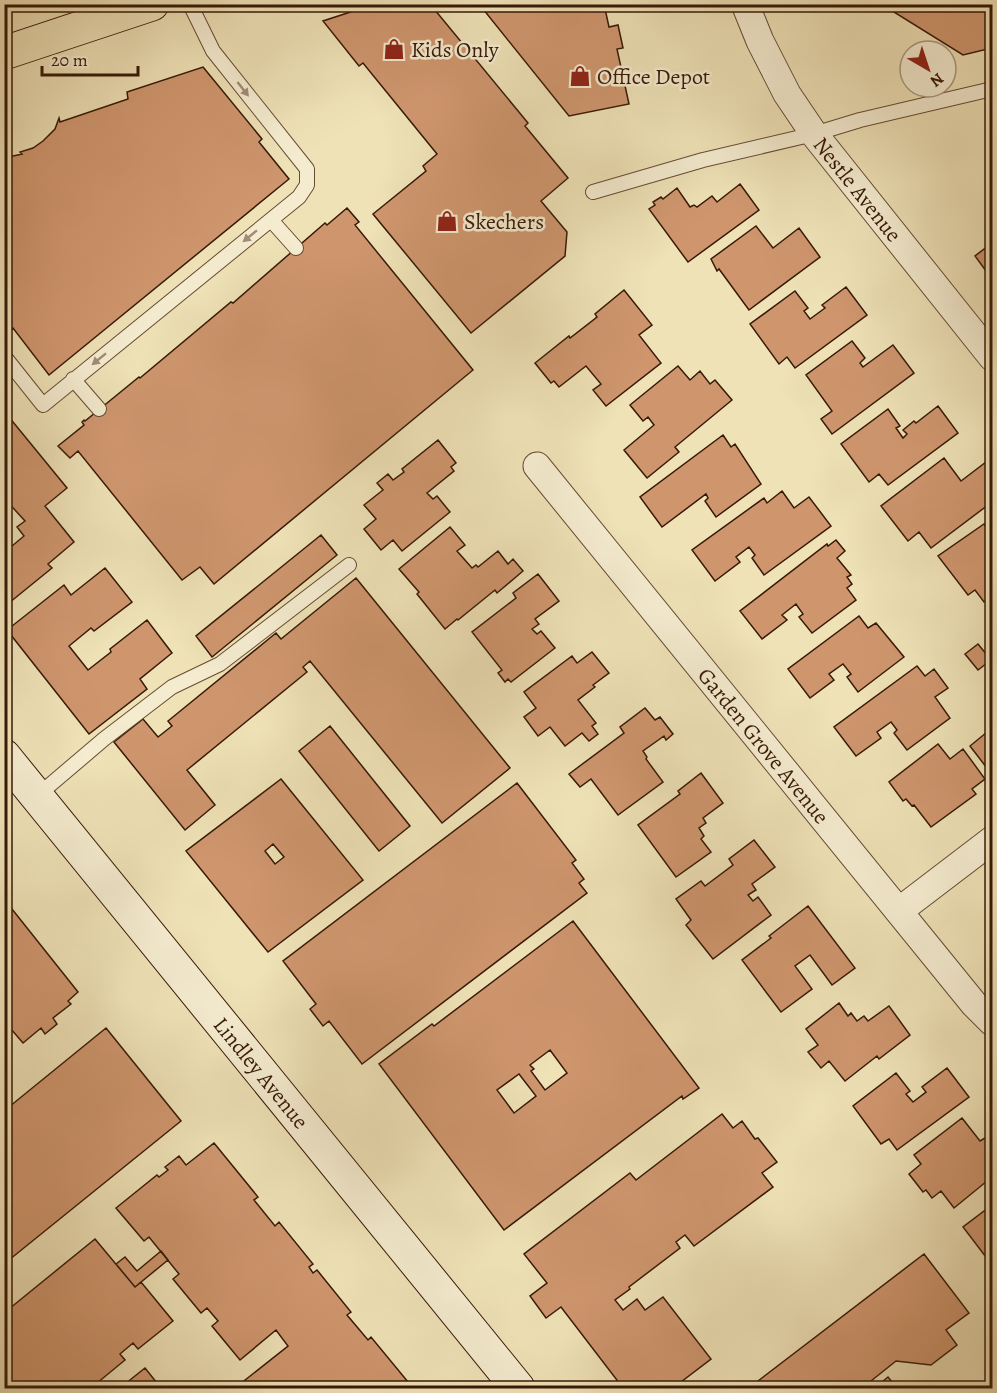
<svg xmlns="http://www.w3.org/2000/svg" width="997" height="1393" font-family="Alegreya,serif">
  <rect width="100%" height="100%" fill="#efe2b7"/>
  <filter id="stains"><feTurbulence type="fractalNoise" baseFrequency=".00333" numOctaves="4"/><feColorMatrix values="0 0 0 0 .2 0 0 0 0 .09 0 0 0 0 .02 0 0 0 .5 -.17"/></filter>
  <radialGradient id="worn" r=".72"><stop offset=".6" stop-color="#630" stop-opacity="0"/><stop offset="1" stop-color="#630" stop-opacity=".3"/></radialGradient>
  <path fill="#cf966e" stroke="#371907" stroke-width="1.5" fill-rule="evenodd" d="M375 4H430L528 123 525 126 568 178 541 201 567 232 565 256 471 333 373 214 426 171 423 166 437 154 363 63 359 66 323 21Z
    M479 4H604L609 27 618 25 623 48 617 49 629 104 569 116Z
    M881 4H992V48L963 55Z
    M203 67 262 139 259 142 289 179 49 375 13 328 4 335V158L22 154 20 152 33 148 43 141 55 129 59 118 60 122 128 99 127 92Z
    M740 184 759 210 688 262 649 209 655 205 653 202 661 197 663 199 677 188 690 207 694 205 697 207 712 196 717 202Z
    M347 208 359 222 355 225 473 370 214 584 200 567 182 580 78 451 70 458 58 446 84 425 82 422 84 420 85 421 139 377 140 378 231 302 233 303 325 223 327 225Z
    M756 226 773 248 799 228 820 257 749 310 719 269 717 271 711 259Z
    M992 243V274L989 275 975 256Z
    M846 287 867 315 795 368 787 357 779 364 750 324 795 291 808 308 804 311 810 319 825 308 822 305Z
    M624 290 652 325 639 335 661 363 606 406 593 390 601 384 586 366 559 387 554 381 551 383 535 363 569 336 570 338 597 317 595 314Z
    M852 341 865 358 860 363 863 367 893 345 914 373 832 434 821 419 832 411 806 375Z
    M678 366 690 380 700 371 710 384 715 380 732 400 675 447 679 452 647 478 624 450 654 425 648 417 643 421 630 405Z
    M938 406 958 433 888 485 879 474 869 482 841 444 888 409 900 426 896 428 903 438 907 434 903 430 914 421 916 423Z
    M4 411 67 488 45 506 74 542 48 564 52 568 4 607V548L6 551 24 536 17 527 25 521 4 498Z
    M723 435 731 447 735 444 761 484 716 517 705 501 708 498 706 494 662 527 640 497Z
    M438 440 456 463 451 467 454 471 427 493 433 499 437 496 450 512 402 551 393 540 381 550 364 529 376 519 364 505 383 490 377 483 388 474 393 480 404 472 402 469Z
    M944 458 961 481 986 462 992 470V502L931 548 919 532 908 541 881 506Z
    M782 491 794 508 809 497 831 526 764 575 752 558 755 555 749 547 736 557 740 562 715 581 692 550 764 498 767 503Z
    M984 524 992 535V595L984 602 975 590 968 595 938 556Z
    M450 527 465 545 457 551 472 568 476 565 478 567 498 551 508 564 513 559 523 571 497 593 495 590 458 620 457 619 445 629 417 594 419 592 399 569Z
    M321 535 337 555 212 657 196 636Z
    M836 540 845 551 837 558 851 575 847 577 852 584 847 588 856 600 812 633 799 617 803 614 796 604 782 615 787 620 762 639 740 611 827 544 828 546Z
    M105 568 132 602 94 631 91 628 69 646 88 670 111 652 110 649 147 620 172 653 140 679 147 689 89 734 7 630 64 585 71 595Z
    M538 574 559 601 535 619 539 624 532 629 537 634 541 631 555 648 511 682 508 679 505 682 498 673 502 670 472 632 516 598 513 593Z
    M356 578 510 768 442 823 310 661 303 667 307 672 187 770 215 805 185 830 114 742 143 719 158 737 172 726 168 721 276 633 281 639Z
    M859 616 868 628 876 623 904 657 858 692 847 677 851 674 843 664 829 674 834 680 810 698 788 669Z
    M978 644 991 660 978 670 965 654Z
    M592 652 609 673 593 685 595 687 578 700 596 723 592 726 598 734 589 741 582 733 565 746 550 727 538 736 524 717 536 708 524 692 572 656 577 663Z
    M917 666 925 676 934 669 948 688 935 697 950 718 907 750 894 733 897 730 891 722 877 732 881 738 856 756 834 727Z
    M645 708 655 720 660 717 673 734 666 740 664 736 643 751 647 757 646 759 663 782 618 815 591 779 580 787 569 774 624 733 620 727Z
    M330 726 410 826 379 851 299 751Z
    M992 728V770L990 772 970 746Z
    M938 744 950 759 963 749 985 779 972 789 976 794 931 827 914 805 912 806 906 799 903 801 889 782Z
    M701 773 723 803 703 818 706 823 699 828 704 836 701 839 711 852 676 877 638 825 680 794 678 791Z
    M281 779 363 880 268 952 186 851ZM273 844 284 857 275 864 265 851Z
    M517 783 576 860 572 863 584 879 579 883 587 893 362 1064 329 1021 323 1026 310 1009 316 1004 283 961Z
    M754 840 775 867 752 884 756 890 748 895 753 901 758 897 771 915 713 959 686 925 691 920 676 899 701 881 705 886 733 865 729 859Z
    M4 899 78 992 68 1001 71 1004 53 1018 57 1024 45 1034 41 1028 23 1043 4 1021Z
    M808 906 855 968 832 985 810 955 795 966 812 989 781 1012 742 960 771 938 769 936Z
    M573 921 699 1088 683 1099 682 1096 504 1230 379 1064 432 1024 434 1026ZM550 1050 567 1073 545 1090 531 1071 534 1069 530 1065ZM519 1074 536 1096 514 1113 497 1090Z
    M839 1003 848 1016 851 1013 857 1021 864 1016 868 1021 889 1006 910 1035 879 1059 877 1056 845 1081 829 1061 821 1068 808 1052 818 1045 806 1029Z
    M106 1028 181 1121 4 1264V1111Z
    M947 1068 969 1097 897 1150 889 1139 881 1144 853 1106 896 1073 910 1091 906 1094 913 1102 926 1092 922 1087Z
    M722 1114 733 1128 742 1121 755 1139 758 1138 777 1162 762 1173 773 1187 694 1246 685 1235 676 1242 680 1248 629 1287 630 1289 615 1300 623 1310 637 1299 645 1310 663 1297 711 1359 673 1388H623L561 1307 546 1318 530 1296 547 1283 524 1254 630 1173 636 1180Z
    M962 1118 980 1141 985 1138 989 1142 992 1140V1177L954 1208 941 1191 932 1198 926 1190 923 1192 909 1174 921 1164 914 1155Z
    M214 1143 258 1197 254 1200 275 1226 279 1222 313 1264 309 1267 313 1273 317 1270 351 1312 347 1315 368 1340 371 1337 413 1388H235L288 1346 276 1330 240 1360 212 1326 218 1321 207 1308 201 1313 173 1279 179 1274 149 1237 144 1241 116 1208 157 1175 159 1177 168 1170 165 1167 179 1156 186 1165Z
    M992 1205V1265L963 1227Z
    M95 1239 135 1287 141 1282 173 1321 138 1349 133 1343 120 1354 125 1360 91 1388 86 1382 78 1388H4V1313Z
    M161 1251 168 1260 135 1287 116 1264 125 1257 137 1271Z
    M924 1254 969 1313 946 1330 957 1345 931 1365 896 1361 871 1381 876 1387 888 1377 897 1388H758L754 1384Z
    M145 1368 161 1388H120Z"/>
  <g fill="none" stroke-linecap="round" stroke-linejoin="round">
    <defs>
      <path id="lane" d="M593 192 703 160 814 134 860 120 992 89
        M271 220 296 248
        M4 356 43 405 299 197 307 185V169L213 51 190 4
        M73 379 99 409
        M37 796 104 739 172 687 220 664 349 565"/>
      <g id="street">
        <path id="s1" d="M745 4 760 41 787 94 814 134 992 357"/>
        <path id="s2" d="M537 466 974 1004 992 1022"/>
        <path d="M899 911 992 840"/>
      </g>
      <g id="secondary">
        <path id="s3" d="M4 756 518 1388"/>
      </g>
      <path id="primary" d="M4 53 152 4"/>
    </defs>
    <use href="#lane" stroke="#654b33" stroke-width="16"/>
    <use href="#street" stroke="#654b33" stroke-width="29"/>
    <use href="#secondary" stroke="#371907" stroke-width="35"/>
    <use href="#primary" stroke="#371907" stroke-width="35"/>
    <use href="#lane" stroke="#f5ecd0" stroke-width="14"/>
    <use href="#street" stroke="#f5ecd0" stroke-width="27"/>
    <use href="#secondary" stroke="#f5ecd0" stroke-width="33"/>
    <use href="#primary" stroke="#efe2b7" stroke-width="33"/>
  </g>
  <defs><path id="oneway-solid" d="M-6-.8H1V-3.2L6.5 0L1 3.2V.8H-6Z" transform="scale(1.5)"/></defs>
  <g fill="#a08d76">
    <use href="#oneway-solid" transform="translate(243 89) rotate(52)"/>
    <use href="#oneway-solid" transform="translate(250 236) rotate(141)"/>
    <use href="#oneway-solid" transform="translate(99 359) rotate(141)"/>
  </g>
  <defs>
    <symbol id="shop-bare" viewBox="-9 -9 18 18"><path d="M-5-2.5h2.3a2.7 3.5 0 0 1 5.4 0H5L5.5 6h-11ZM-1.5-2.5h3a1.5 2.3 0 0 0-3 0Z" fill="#8f2418" stroke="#f5ecd0" stroke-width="2.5" paint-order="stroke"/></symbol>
  </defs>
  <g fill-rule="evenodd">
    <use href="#shop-bare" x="379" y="34" width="30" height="30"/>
    <use href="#shop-bare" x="565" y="61" width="30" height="30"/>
    <use href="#shop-bare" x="432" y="206" width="30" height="30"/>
  </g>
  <g text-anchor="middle" stroke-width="5" stroke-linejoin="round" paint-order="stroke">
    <g font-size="22" fill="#371907" stroke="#f5ecd0" text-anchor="start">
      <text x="411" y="57">Kids Only</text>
      <text x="597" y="84">Office Depot</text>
      <text x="464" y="229">Skechers</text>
    </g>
    <g font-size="22" fill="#371907" stroke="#f5ecd0">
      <text dy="8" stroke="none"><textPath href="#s1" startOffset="218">Nestle Avenue</textPath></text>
      <text dy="8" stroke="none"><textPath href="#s2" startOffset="360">Garden Grove Avenue</textPath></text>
      <text dy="8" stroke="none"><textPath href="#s3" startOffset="408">Lindley Avenue</textPath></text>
    </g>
  </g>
  <rect width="997" height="1393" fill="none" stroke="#efe2b7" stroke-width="24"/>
  <rect x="6" y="6" width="985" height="1381" fill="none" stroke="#371907" stroke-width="3"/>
  <rect x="12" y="12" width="973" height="1369" fill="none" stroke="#371907" stroke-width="1.5"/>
  <g transform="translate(928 69) rotate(141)"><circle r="28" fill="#f5ecd0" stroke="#a99880" stroke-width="1.5"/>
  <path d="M0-4.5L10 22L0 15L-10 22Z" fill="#8f2418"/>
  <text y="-9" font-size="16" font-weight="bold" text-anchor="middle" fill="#371907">N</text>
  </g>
  <path d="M42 66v9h96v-9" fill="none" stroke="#371907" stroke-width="3"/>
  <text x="51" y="66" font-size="18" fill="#371907" stroke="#f5ecd0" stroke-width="4.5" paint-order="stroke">20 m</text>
  <rect width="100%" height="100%" filter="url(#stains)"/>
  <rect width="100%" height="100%" fill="url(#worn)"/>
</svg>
